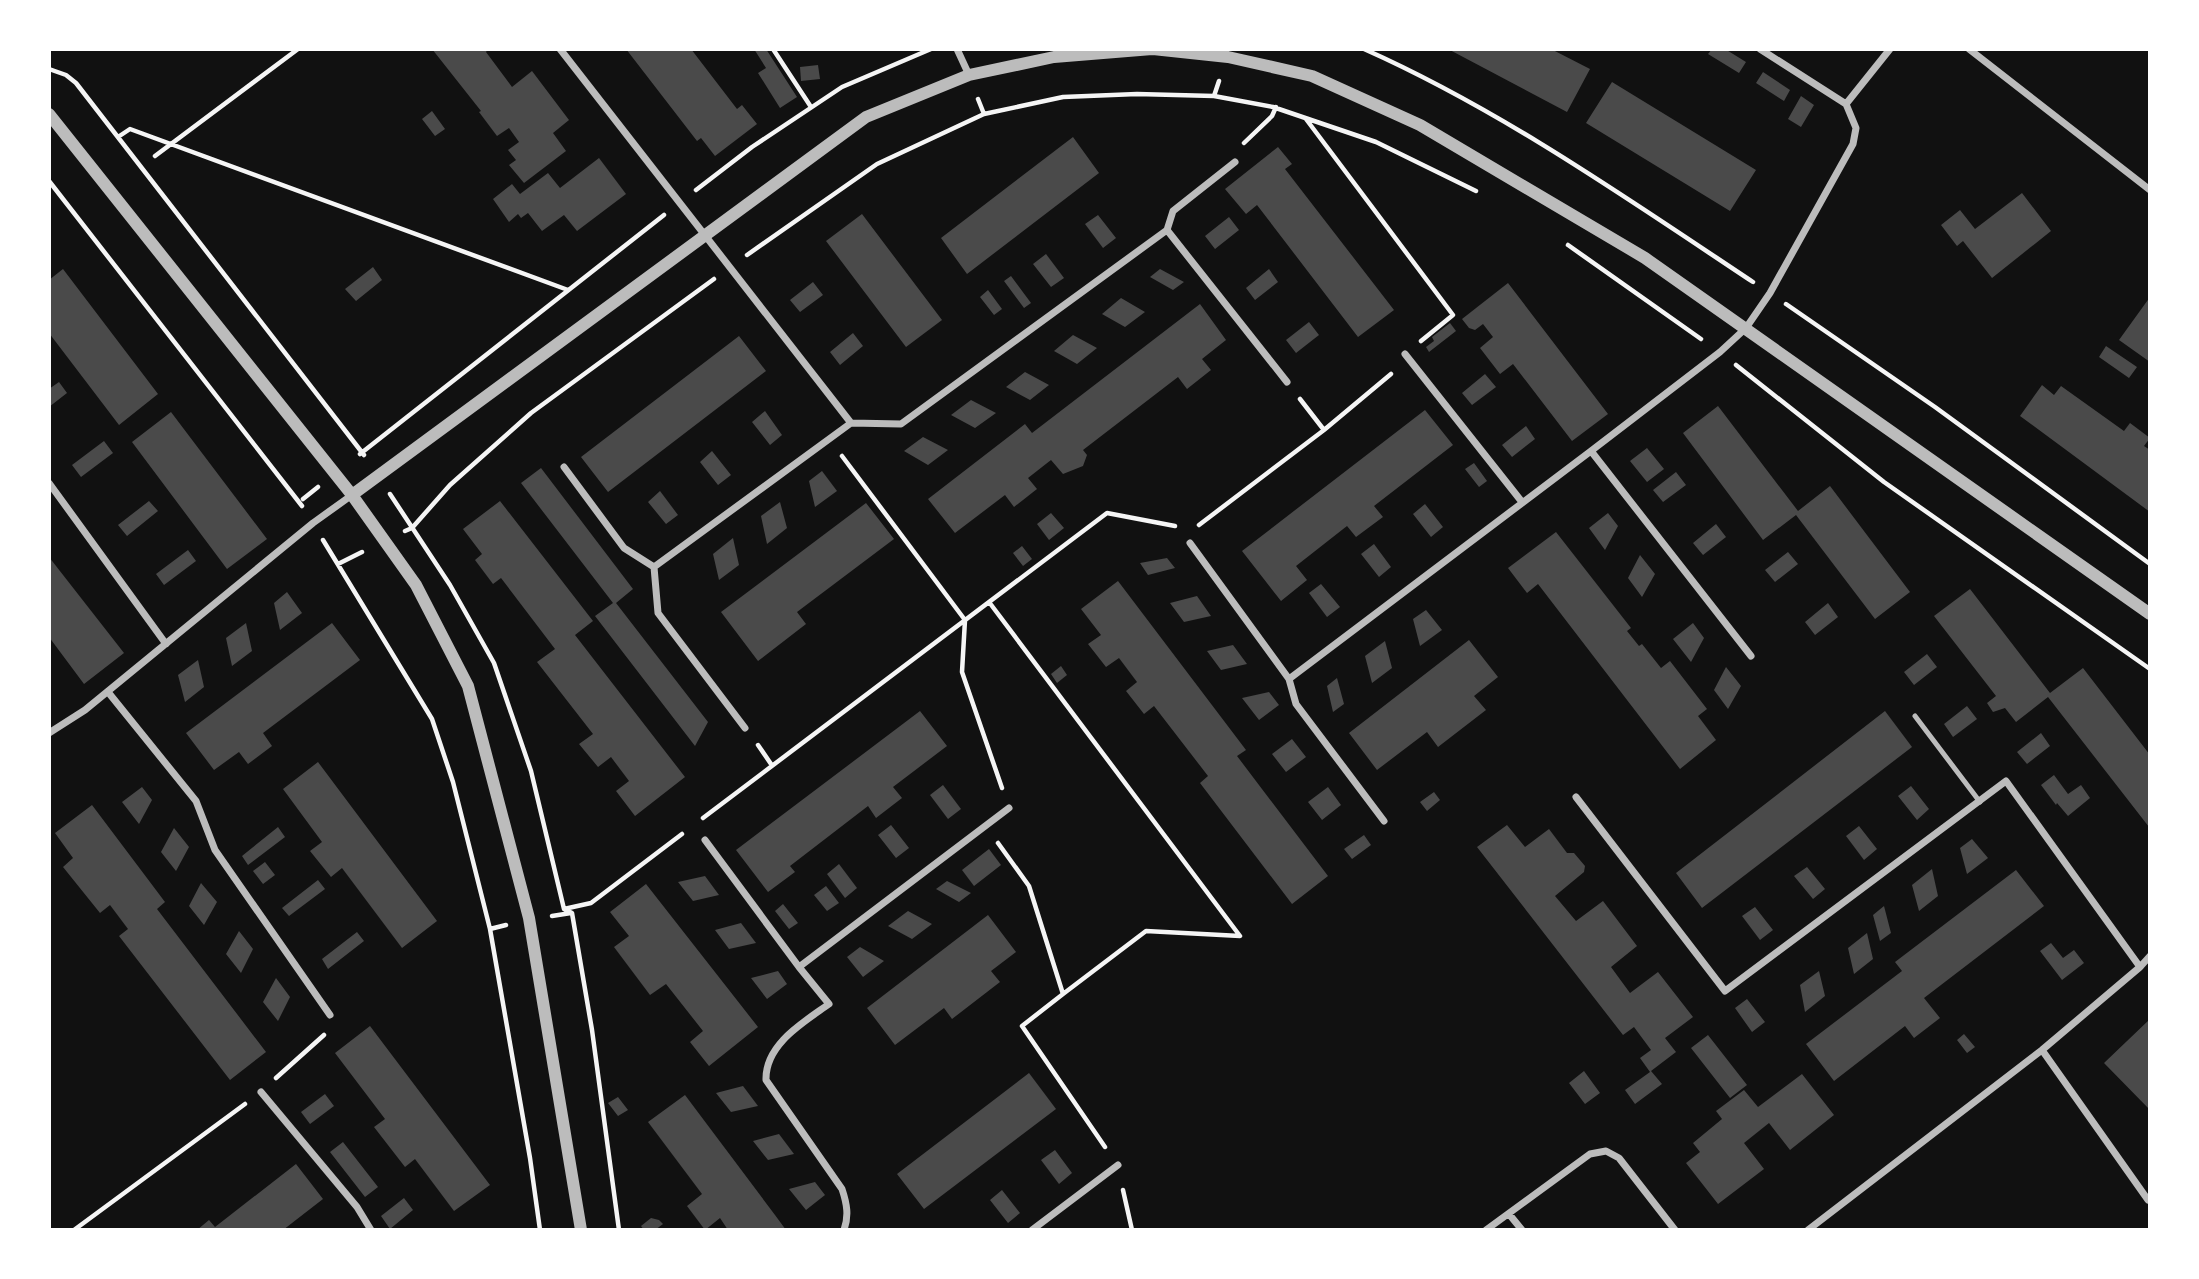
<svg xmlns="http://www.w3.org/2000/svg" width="2199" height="1279" font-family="'Space Grotesk',sans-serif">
  <rect width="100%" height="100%" fill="#111"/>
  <path fill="#4a4a4a" d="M432 49H488L486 52 512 87 532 71 569 120 553 133 566 151 524 183 509 165 516 160 508 150 519 142 509 128 497 136 479 112 481 111Z
    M626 49H691L737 109 742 105 757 124 715 156 701 138 697 141Z
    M754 49H766L797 97 780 108 758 73 766 68Z
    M1448 49H1551L1590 69 1567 112Z
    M1712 49H1725L1746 62 1739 73 1708 54Z
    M818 65 820 79 801 81 800 67Z
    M1763 72 1790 90 1784 101 1756 83Z
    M1612 82 1756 170 1730 211 1586 123Z
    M1801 96 1814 105 1801 127 1788 119Z
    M432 111 445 129 435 136 422 119Z
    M1073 137 1099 173 967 274 941 238Z
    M1278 147 1292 164 1285 169 1394 310 1358 337 1257 205 1246 214 1225 189Z
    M599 158 626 194 577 231 564 215 542 231 528 213 521 218 518 214 509 222 493 199 512 184 520 194 548 173 560 188Z
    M2022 193 2051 231 1992 278 1963 241 1957 246 1941 225 1960 210 1975 229Z
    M862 214 942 320 906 347 826 241Z
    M1098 215 1116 238 1103 248 1085 224Z
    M1229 217 1239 230 1215 249 1205 236Z
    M1046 254 1064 278 1051 287 1033 264Z
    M373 267 382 280 356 301 345 289Z
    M63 269 158 394 119 425 49 333V280Z
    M1160 269 1184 282 1173 290 1150 277Z
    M1269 269 1278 282 1255 300 1246 288Z
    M1011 276 1031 303 1024 308 1004 281Z
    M813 282 823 295 800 312 790 300Z
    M1508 283 1608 414 1572 441 1513 364 1500 374 1480 348 1493 337 1483 324 1475 330 1469 328 1462 319Z
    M988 290 1002 309 994 315 980 297Z
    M2150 297V362L2119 340Z
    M1121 298 1145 312 1125 327 1102 314Z
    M1200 304 1226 340 1202 359 1211 370 1187 389 1178 377 1083 450 1087 455 1083 466 1063 474 1051 460 1028 478 1037 489 1014 507 1005 495 955 533 928 499 1025 424 1032 433Z
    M1309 322 1319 335 1296 353 1286 340Z
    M1450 323 1456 331 1429 352 1426 347 1434 341 1432 337Z
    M853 333 863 346 840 365 830 352Z
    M1073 335 1097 348 1077 364 1054 351Z
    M739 336 766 371 608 492 581 457Z
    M2106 346 2137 367 2129 378 2099 357Z
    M1025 372 1049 385 1030 400 1006 387Z
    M1485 374 1496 387 1472 405 1462 393Z
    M59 382 67 393 49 407V389Z
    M2042 385 2054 395 2061 386 2124 431 2130 423 2150 438 2144 446 2150 450V512L2020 416Z
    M971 400 996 413 975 428 951 415Z
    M1718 406 1798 511 1830 486 1910 592 1875 619 1796 515 1763 540 1683 433Z
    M1425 410 1453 445 1374 506 1383 517 1356 537 1347 526 1296 566 1307 580 1281 601 1242 551Z
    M765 411 782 435 770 445 752 422Z
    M171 412 267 539 227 569 132 442Z
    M1526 426 1535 439 1512 457 1502 445Z
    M923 437 948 450 928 465 904 451Z
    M104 441 113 453 81 477 72 465Z
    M1647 448 1664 469 1647 482 1630 461Z
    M712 451 731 475 718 485 700 462Z
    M1474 463 1487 481 1479 487 1465 469Z
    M541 468 633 589 616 603 708 722 695 746 595 616 613 603 521 483Z
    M822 471 837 491 815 507 809 481Z
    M1676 472 1686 485 1663 502 1653 490Z
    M660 491 678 515 666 524 648 502Z
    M149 501 158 511 127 536 118 525Z
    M500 501 593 621 575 635 685 777 635 816 616 791 629 781 611 757 598 767 579 744 593 734 537 662 555 649 501 578 493 584 475 560 482 554 463 529Z
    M780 502 787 528 767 544 761 516Z
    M866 503 894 539 797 612 806 624 758 661 721 612Z
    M1425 504 1443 527 1431 537 1413 514Z
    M1051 513 1064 528 1049 540 1037 524Z
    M1608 513 1618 526 1605 550 1589 528Z
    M1716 524 1726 537 1703 555 1693 543Z
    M1556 532 1631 628 1627 631 1639 646 1642 644 1661 668 1670 661 1707 709 1698 716 1716 740 1680 769 1538 584 1527 593 1508 568Z
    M733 538 739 565 719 580 713 554Z
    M1374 544 1391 567 1379 577 1361 554Z
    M1022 546 1032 559 1023 566 1013 553Z
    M188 550 196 561 164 585 156 574Z
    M1788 552 1798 564 1775 582 1765 570Z
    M1640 555 1655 574 1642 597 1628 578Z
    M49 557 124 653 84 684 49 637Z
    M1167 558 1175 568 1148 575 1140 563Z
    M1118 581 1246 750 1237 756 1328 876 1292 904 1200 783 1208 776 1154 706 1144 714 1126 691 1137 682 1119 658 1106 667 1088 644 1101 635 1081 609Z
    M1321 584 1340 607 1327 617 1309 593Z
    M1970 589 2050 693 2083 668 2150 755 2149 827 2048 697 2016 722 2005 708 1993 712 1987 703 1996 696 1934 616Z
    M287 592 302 613 280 630 274 603Z
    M1197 596 1211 616 1184 622 1170 603Z
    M1828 603 1838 617 1815 635 1805 622Z
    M1426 610 1442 630 1420 646 1413 619Z
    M246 623 252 651 232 666 226 638Z
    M332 623 360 660 263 733 272 746 248 764 239 752 214 770 186 733Z
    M1693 623 1704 638 1691 662 1673 639Z
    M1469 640 1498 677 1474 696 1486 710 1438 747 1427 732 1377 770 1349 733Z
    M1385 641 1392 668 1372 683 1365 656Z
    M1233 645 1247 664 1221 670 1207 651Z
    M1927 654 1937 667 1914 685 1904 672Z
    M198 660 204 687 185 702 178 675Z
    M1061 666 1067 675 1057 683 1051 674Z
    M1726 667 1741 686 1728 709 1714 690Z
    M1337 678 1344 704 1333 712 1327 686Z
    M1269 692 1279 705 1259 720 1242 698Z
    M1967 706 1977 719 1953 737 1944 724Z
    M920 711 947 746 893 787 902 798 876 818 868 806 790 866 795 872 768 892 736 850Z
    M1885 711 1912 747 1702 908 1676 873Z
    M2041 733 2050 746 2027 764 2017 752Z
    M1292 739 1306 757 1286 772 1272 754Z
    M318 762 437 921 402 948 342 868 331 877 310 851 322 842 283 789Z
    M2054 775 2068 794 2081 785 2090 798 2068 816 2057 803 2056 805 2041 785Z
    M943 785 961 809 948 819 930 795Z
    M1911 786 1929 809 1917 820 1898 796Z
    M142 787 152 800 139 824 122 802Z
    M1328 787 1341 805 1322 820 1308 802Z
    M1434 792 1440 800 1427 811 1420 802Z
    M92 805 165 902 157 909 266 1052 230 1080 119 936 128 929 110 905 100 913 63 867 73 858 55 833Z
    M891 825 909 848 896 858 878 835Z
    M1507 825 1525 847 1549 829 1567 853H1574L1585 866 1584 872 1555 896 1576 921 1603 901 1637 946 1611 967 1630 993 1658 972 1693 1017 1665 1038 1676 1052 1651 1071 1662 1084 1635 1104 1625 1090 1650 1072 1640 1058 1651 1050 1634 1027 1623 1035 1477 847Z
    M1859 826 1877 849 1864 860 1846 836Z
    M278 827 285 837 248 865 242 856Z
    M174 828 189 847 176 871 161 852Z
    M1364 835 1371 845 1352 859 1344 849Z
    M1972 839 1988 858 1967 874 1960 848Z
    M989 849 1001 865 974 886 962 870Z
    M265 862 275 875 263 884 253 871Z
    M839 864 857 888 845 898 827 874Z
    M1807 867 1825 889 1813 899 1794 876Z
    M1932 869 1938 896 1919 911 1912 885Z
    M2016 870 2044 906 1924 998 1940 1018 1914 1038 1905 1026 1834 1081 1806 1044 1902 971 1895 962Z
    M705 876 719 895 693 901 678 882Z
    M318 880 325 889 289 916 282 908Z
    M947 881 971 893 959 902 936 889Z
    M201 883 217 902 204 925 189 906Z
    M646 884 758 1027 709 1066 690 1042 703 1031 666 984 650 995 614 947 629 936 610 912Z
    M826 886 839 903 827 911 814 895Z
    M783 904 798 923 789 929 775 911Z
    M1884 906 1891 933 1880 941 1873 915Z
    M1755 907 1773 930 1760 940 1742 916Z
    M908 911 932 924 912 939 888 926Z
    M988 915 1016 952 991 971 1000 982 952 1019 944 1008 895 1045 867 1008Z
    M741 923 756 943 729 949 715 930Z
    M239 931 253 949 241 973 226 954Z
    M357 932 364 941 328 969 322 959Z
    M1867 933 1873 959 1854 974 1848 948Z
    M2051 943 2063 958 2074 950 2084 963 2062 980 2040 951Z
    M860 947 884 961 863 977 847 957Z
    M778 971 787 984 767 999 751 978Z
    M1819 971 1825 996 1805 1012 1800 985Z
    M276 978 290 997 278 1021 263 1002Z
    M1747 999 1765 1022 1752 1032 1735 1008Z
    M2150 1019V1110L2104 1063Z
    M370 1026 490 1185 454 1211 415 1159 405 1167 374 1127 385 1119 335 1053Z
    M1964 1034 1975 1047 1967 1053 1957 1040Z
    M1708 1035 1747 1085 1730 1098 1691 1048Z
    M1584 1071 1600 1093 1585 1104 1569 1083Z
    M1029 1073 1056 1109 924 1209 897 1174Z
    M1802 1074 1834 1115 1790 1150 1769 1123 1744 1143 1764 1169 1718 1204 1686 1163 1700 1152 1693 1143 1722 1119 1716 1111 1744 1090 1758 1107Z
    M743 1086 758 1106 731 1112 716 1093Z
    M325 1094 334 1106 310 1124 301 1112Z
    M685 1095 775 1215 786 1230H728L720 1218 705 1230 687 1206 702 1194 648 1122Z
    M618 1097 628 1110 618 1116 608 1103Z
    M779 1134 794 1154 768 1160 753 1141Z
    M343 1142 378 1187 365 1197 330 1152Z
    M1055 1150 1072 1173 1059 1184 1041 1160Z
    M296 1164 323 1199 283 1230H197L209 1220 215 1227Z
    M815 1182 825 1195 806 1210 789 1189Z
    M1002 1190 1020 1213 1008 1223 990 1200Z
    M404 1198 413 1210 390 1229 381 1216Z
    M651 1218 659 1220 663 1224 655 1230H644L641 1226Z"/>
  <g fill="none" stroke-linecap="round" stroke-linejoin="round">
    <path stroke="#f5f5f5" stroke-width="4.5" d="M773 49 811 107
      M1364 49C1501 110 1628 199 1753 282
      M49 69 66 75 76 83 364 455
      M1214 96 1219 81
      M978 99 984 114
      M1306 119 1453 315 1421 341
      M118 137 130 129 568 290
      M1244 143 1272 116 1276 107
      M155 156 298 49
      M49 181 302 506
      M696 190 752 147 842 87 931 49
      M1568 245 1701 339
      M747 255 877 164 984 114 1063 97 1137 94 1214 96 1273 107 1376 142 1476 191
      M1786 304 1935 407 2150 564
      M1736 365 1884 482 2150 669
      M1300 399 1324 430 1391 374
      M360 454 664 215
      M842 456 965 620 962 672 1002 788
      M390 494 450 585 494 663 531 771 564 909 572 913 592 1030 619 1230
      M303 499 318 487
      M1199 525 1324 430
      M405 531 412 528 450 485 531 413 714 279
      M323 540 432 719 453 782 490 929 530 1158 540 1230
      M338 564 362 552
      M989 602 1240 936 1146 931 1063 994
      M758 745 771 764
      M703 818 1107 513 1175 526
      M998 843 1029 886 1063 994 1022 1026 1105 1147
      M564 909 591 903 682 834
      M552 916 571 913
      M490 929 506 925
      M276 1078 324 1035
      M1123 1190 1132 1230
      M74 1230 245 1104"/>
    <path stroke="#bcbcbc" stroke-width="5" d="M1915 716 1980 802"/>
    <path stroke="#bcbcbc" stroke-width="7" d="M560 49 851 423
      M957 49 969 75
      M1760 49 1846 104
      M1969 49 2150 190
      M1235 162 1173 211 1167 230 1287 382
      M1405 354 1522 502
      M1591 451 1751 656
      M564 467 624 548 654 567 658 613 745 728
      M49 483 166 644
      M1190 543 1289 679 1296 704 1384 821
      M654 567 851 423 901 424 1167 230
      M1289 679 1591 451 1720 352 1746 328 1770 293 1853 144 1856 128 1846 104 1890 49
      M108 692 196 801 215 850 330 1015
      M49 733 85 710 313 523 352 495
      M1576 797 1725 991 2006 781 2140 967
      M705 840 799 967 829 1004C804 1022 765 1044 766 1080L842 1189C847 1204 849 1216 844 1230
      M799 967 1009 808
      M2042 1050 2148 1200 2150 1198
      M261 1092 357 1207 371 1230
      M1509 1214 1522 1230
      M1032 1230 1118 1165
      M1486 1230 1590 1154 1606 1151 1619 1158 1675 1230
      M1808 1230 2042 1050 2140 967 2150 956"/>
    <path stroke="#bcbcbc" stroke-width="12" d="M1153 49 1228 57 1312 76 1420 125 1645 258 2150 614
      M49 114 352 495 416 585 468 686 529 918 581 1230
      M352 495 866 117 969 75 1054 57 1152 49"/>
  </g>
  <rect width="2199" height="1279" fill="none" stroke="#ffffff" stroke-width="102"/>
</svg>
